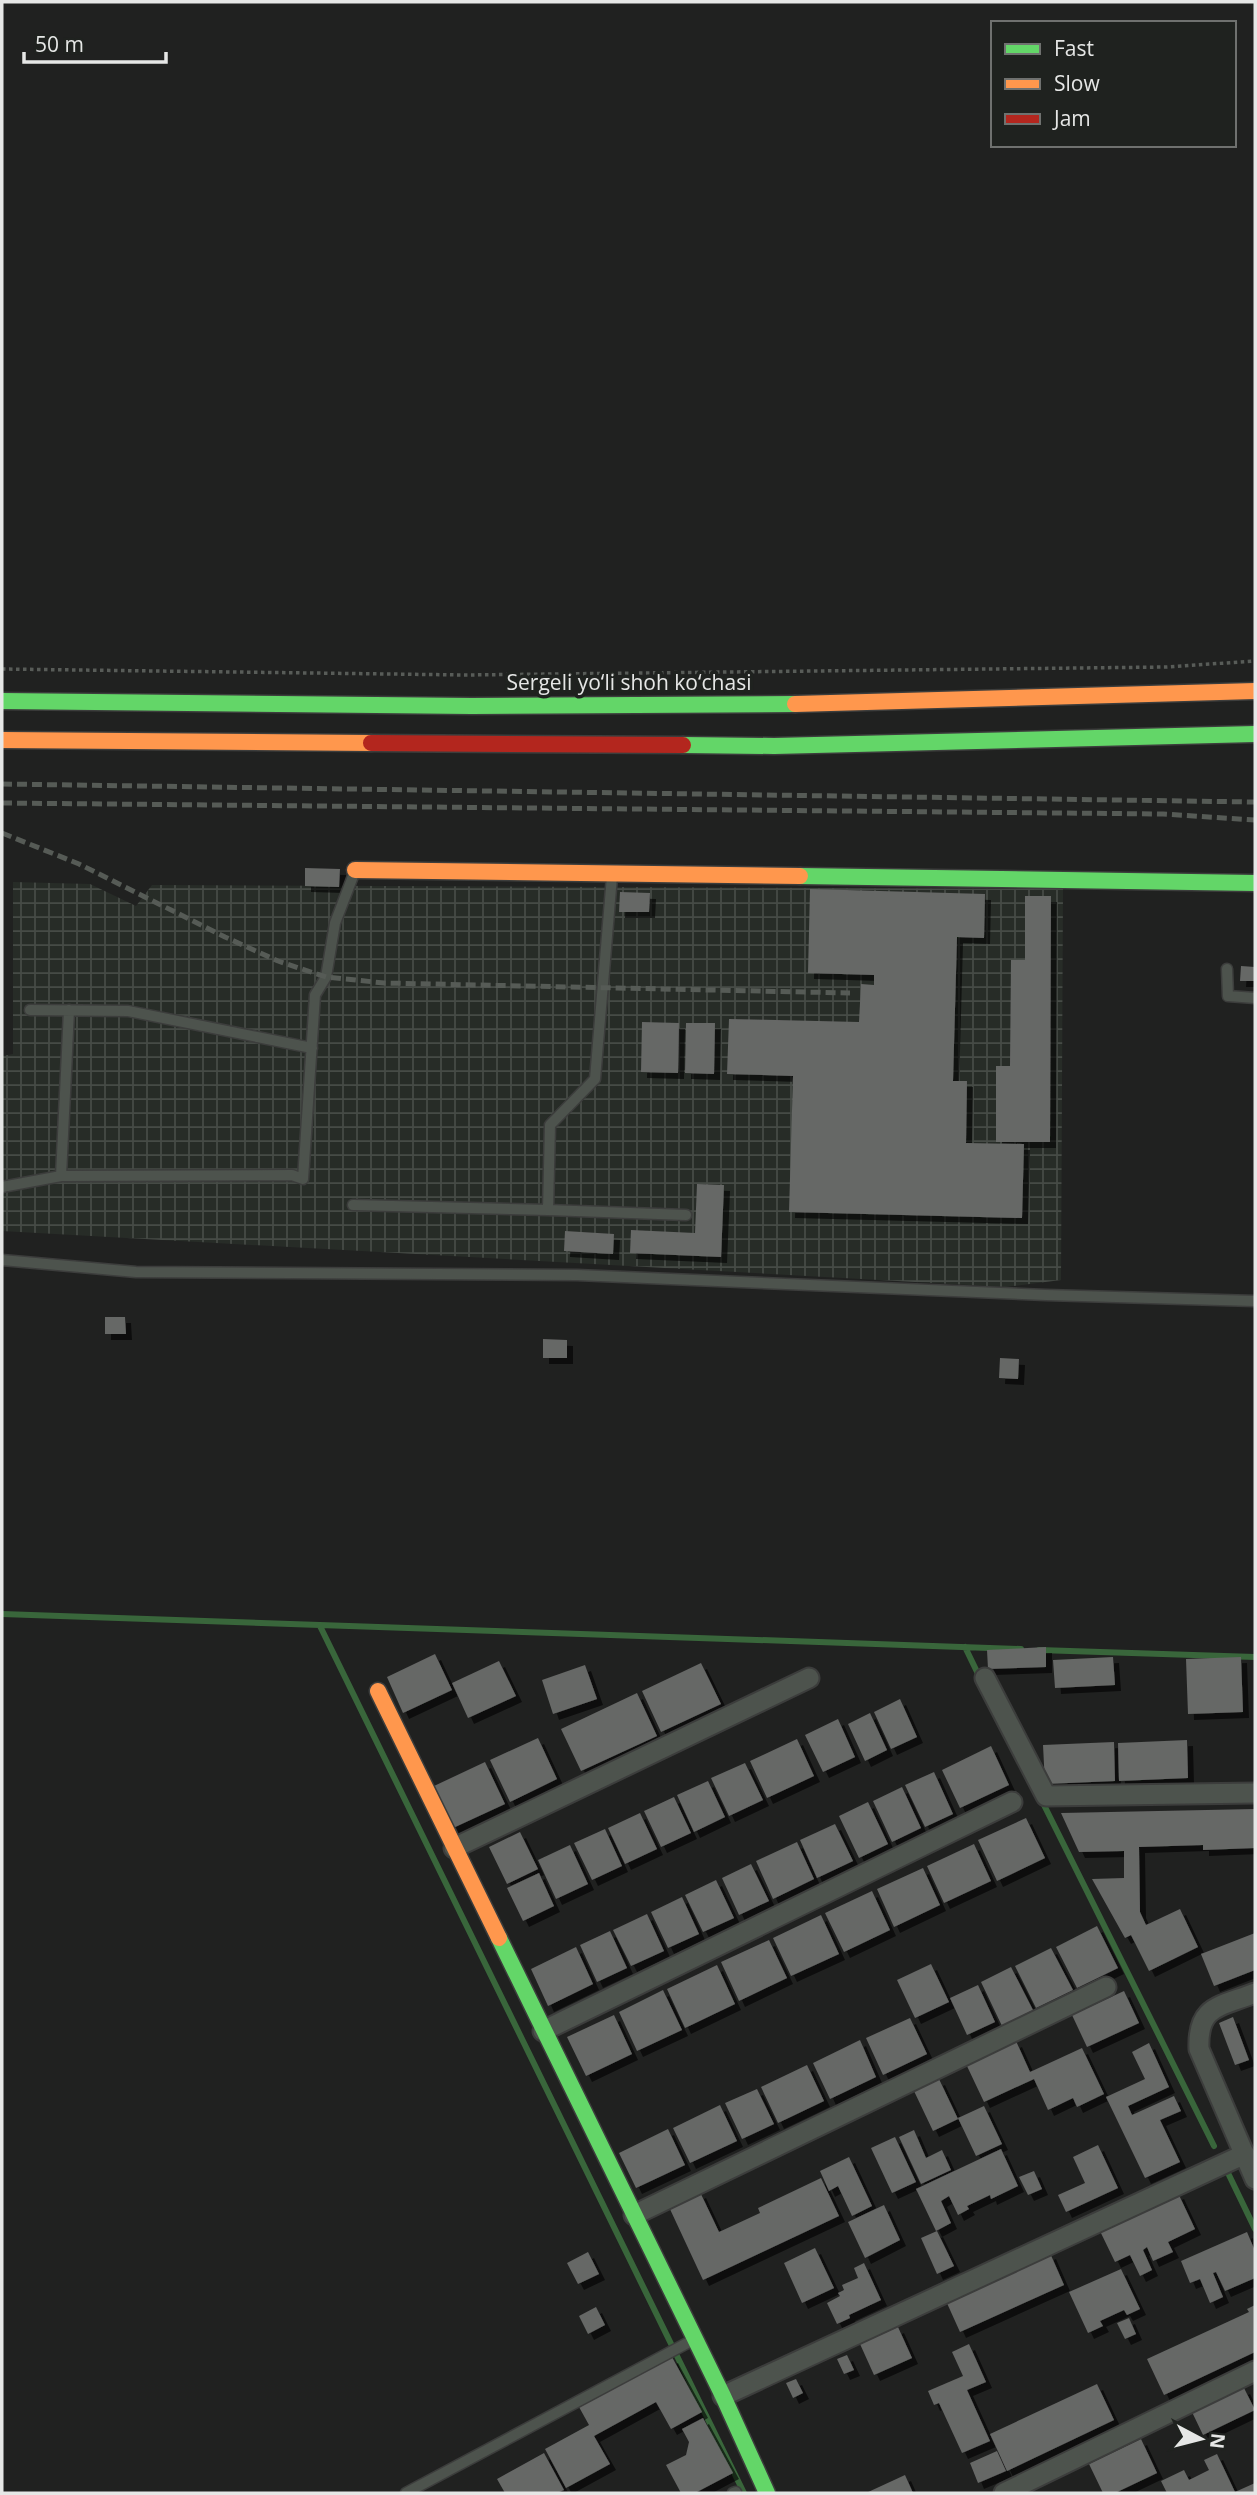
<svg xmlns="http://www.w3.org/2000/svg" width="1257" height="2495" font-family="'Open Sans',sans-serif">
  <defs>
    <pattern id="industrial-grid" width="8" height="8" patternUnits="userSpaceOnUse" patternTransform="scale(1.75)"><rect width="8" height="8" fill="#272c27"/><path d="M0 4h8M4 0v8" fill="none" stroke="#464b46"/></pattern>
    <filter id="shadow"><feDropShadow dx="6" dy="6" stdDeviation="0" flood-color="#0009"/></filter>
  </defs>
  <rect width="100%" height="100%" fill="#202120"/>
  <path fill="url(#industrial-grid)" d="M13 882 90 884 136 906 152 885 1063 889 1061 1280 1005 1287 969 1285 2 1231V1056L13 1054Z"/>
  <g fill="none" stroke-linecap="round" stroke-linejoin="round">
    <path stroke="#39663b" stroke-width="6" d="M2 1614 1021 1649
      M320 1626 744 2493
      M965 1647 981 1680
      M1039 1650 1255 1657
      M1041 1799 1214 2146
      M1228 2173 1255 2229"/>
  </g>
  <path fill="#666766" filter="url(#shadow)" d="M305 868 340 869 339 887 305 886Z
    M810 889 985 894 984 938 957 937 953 1081H967L966 1143 1024 1144 1022 1218 789 1212 793 1076 727 1074 729 1019 859 1022 861 984 874 985V975L808 973Z
    M620 892 650 893 649 912H619Z
    M1025 896H1051L1050 1142H996V1066H1010L1011 960H1025Z
    M1241 966 1255 967V981H1240Z
    M642 1022 679 1023 678 1073 641 1072Z
    M686 1023H715L714 1074 685 1073Z
    M697 1184 724 1185 721 1257 630 1253 631 1230 695 1233Z
    M565 1231 614 1234 613 1254 564 1251Z
    M105 1317H125L126 1334H105Z
    M543 1339 567 1340V1358H543Z
    M1000 1358 1019 1359 1018 1379 999 1378Z
    M1046 1647V1667L988 1669 987 1650Z
    M435 1654 452 1690 403 1713 387 1677Z
    M1113 1657 1115 1685 1055 1688 1053 1660Z
    M1241 1657 1243 1712 1188 1714 1186 1659Z
    M499 1661 516 1696 468 1718 452 1683Z
    M701 1663 721 1704 661 1732 642 1691Z
    M585 1665 597 1699 553 1714 542 1680Z
    M637 1693 657 1736 581 1771 561 1729Z
    M900 1699 917 1737 891 1749 874 1712Z
    M870 1713 887 1750 865 1761 848 1724Z
    M838 1719 855 1757 823 1772 805 1735Z
    M538 1738 557 1779 510 1802 490 1760Z
    M797 1739 814 1776 767 1798 750 1761Z
    M1187 1740 1188 1778 1119 1781 1118 1743Z
    M1114 1742 1115 1781 1045 1784 1043 1745Z
    M991 1746 1009 1785 960 1808 942 1770Z
    M485 1762 505 1804 453 1828 434 1786Z
    M745 1763 763 1800 729 1816 711 1778Z
    M934 1772 953 1814 925 1827 905 1785Z
    M708 1781 725 1817 694 1832 677 1795Z
    M902 1787 921 1828 892 1842 873 1801Z
    M674 1797 691 1833 661 1847 644 1811Z
    M868 1802 888 1844 859 1858 839 1816Z
    M1255 1809V1848L1203 1850V1845L1139 1847 1140 1912 1146 1925 1180 1909 1198 1947 1149 1971 1131 1935 1125 1938 1092 1879 1124 1878V1851L1079 1852 1061 1813Z
    M640 1813 657 1849 625 1864 608 1828Z
    M1026 1818 1045 1858 997 1881 978 1840Z
    M835 1824 853 1861 817 1878 800 1840Z
    M605 1829 622 1866 592 1880 574 1843Z
    M520 1832 538 1869 507 1884 489 1847Z
    M797 1842 814 1879 773 1899 756 1861Z
    M974 1844 991 1881 944 1903 927 1866Z
    M570 1845 588 1884 556 1899 538 1860Z
    M751 1864 769 1901 739 1915 722 1878Z
    M923 1868 940 1905 894 1927 877 1889Z
    M539 1873 554 1906 523 1921 507 1888Z
    M716 1880 734 1918 703 1932 685 1895Z
    M872 1891 890 1930 844 1952 825 1913Z
    M682 1897 699 1934 668 1948 651 1912Z
    M647 1914 664 1951 631 1966 613 1930Z
    M821 1915 839 1954 791 1976 773 1938Z
    M1097 1926 1118 1968 1077 1988 1056 1947Z
    M610 1931 627 1968 597 1982 580 1945Z
    M1255 1933V1970L1214 1986 1201 1954Z
    M769 1940 787 1978 739 2001 721 1962Z
    M576 1947 593 1984 548 2006 531 1969Z
    M1051 1948 1073 1990 1036 2008 1015 1966Z
    M931 1964 949 2002 915 2018 897 1980Z
    M717 1965 735 2004 685 2028 667 1989Z
    M1011 1967 1033 2010 1002 2026 981 1982Z
    M978 1985 995 2022 967 2035 950 1998Z
    M663 1990 682 2030 637 2051 619 2012Z
    M1124 1991 1139 2023 1087 2047 1072 2015Z
    M614 2015 632 2054 586 2076 567 2037Z
    M1233 2017 1249 2060 1235 2065 1219 2023Z
    M910 2018 927 2054 883 2075 866 2038Z
    M860 2040 876 2077 830 2099 813 2063Z
    M1016 2041 1030 2072 1082 2048 1104 2094 1077 2107 1073 2098 1048 2110 1034 2079 984 2102 966 2064Z
    M1149 2043 1169 2087 1128 2106 1132 2115 1174 2096 1181 2111 1160 2120 1180 2162 1145 2178 1106 2097 1145 2079 1132 2052Z
    M807 2065 824 2101 778 2123 761 2087Z
    M939 2079 958 2119 933 2131 914 2091Z
    M757 2089 774 2124 742 2139 725 2103Z
    M720 2105 737 2141 690 2163 673 2128Z
    M984 2106 1002 2144 976 2156 958 2118Z
    M668 2129 685 2165 636 2188 619 2153Z
    M914 2130 926 2158 942 2150 951 2170 921 2184 899 2137Z
    M895 2137 916 2182 892 2193 871 2148Z
    M1098 2145 1118 2188 1066 2212 1058 2195 1085 2183 1073 2157Z
    M1001 2149 1018 2186 991 2199 990 2195 967 2206 969 2209 958 2215 949 2196 941 2201 951 2223 936 2231 916 2189Z
    M849 2157 872 2206 852 2216 838 2186 829 2191 820 2171Z
    M1034 2171 1042 2189 1028 2195 1019 2177Z
    M821 2178 839 2216 703 2280 669 2207 700 2192 719 2232 760 2213 758 2208Z
    M1178 2193 1195 2229 1168 2242 1173 2252 1153 2261 1147 2247 1143 2250 1152 2270 1140 2276 1130 2255 1115 2262 1099 2229Z
    M884 2205 900 2240 865 2258 848 2222Z
    M937 2231 954 2266 937 2274 921 2238Z
    M1247 2232 1255 2251V2278L1225 2291 1216 2272 1213 2273 1223 2297 1210 2303 1200 2279 1190 2283 1181 2261Z
    M815 2248 834 2288 802 2303 784 2263Z
    M588 2252 599 2274 578 2284 567 2263Z
    M1050 2253 1064 2285 960 2332 946 2301Z
    M864 2263 881 2300 849 2315 850 2318 837 2324 827 2303 840 2296 838 2293 844 2290 842 2285 858 2278 854 2268Z
    M1121 2269 1140 2309 1127 2315 1124 2310 1100 2321 1103 2326 1088 2333 1069 2292Z
    M1255 2305V2352L1164 2395 1147 2359 1249 2312 1247 2309Z
    M596 2307 605 2325 588 2334 579 2316Z
    M1129 2318 1136 2334 1125 2339 1117 2323Z
    M898 2327 912 2358 874 2375 860 2344Z
    M969 2344 986 2382 967 2390 990 2441 962 2453 939 2403 934 2405 928 2391 963 2376 952 2352Z
    M847 2355 854 2370 844 2374 837 2359Z
    M672 2357 702 2412 671 2429 656 2402 594 2436 610 2464 566 2488 545 2449 589 2425 579 2407Z
    M796 2379 803 2393 793 2398 786 2383Z
    M1097 2384 1114 2420 1007 2471 990 2434Z
    M1244 2388 1255 2410 1203 2435 1192 2412Z
    M703 2418 733 2473 695 2493H681L666 2465 686 2455 689 2442 682 2429Z
    M1141 2439 1157 2473 1115 2493H1103L1089 2464Z
    M997 2451 1006 2471 978 2483 970 2463Z
    M544 2453 564 2490 557 2493H505L497 2479Z
    M1217 2454 1235 2492 1255 2483V2493H1167L1161 2481 1184 2470 1189 2480 1209 2470 1204 2460Z
    M905 2475 913 2493H866Z"/>
  <g fill="none" stroke-linecap="round" stroke-linejoin="round">
    <defs>
      <path id="lane" d="M1227 969 1228 996 1255 998
        M30 1010 128 1011 312 1048
        M61 1176 69 1010
        M2 1187 61 1176 292 1175 303 1179 315 995 326 977 335 923 355 871
        M353 1205 548 1210 550 1125 595 1079 612 876
        M548 1210 686 1215
        M2 1260 136 1272 577 1275 1046 1295 1255 1301
        M406 2493 693 2340
        M733 2493 736 2492"/>
      <path id="street" d="M985 1678 1046 1796 1255 1793
        M454 1848 809 1678
        M1255 1993C1220 2007 1197 2005 1199 2049L1255 2179
        M543 2031 1012 1802
        M634 2215 1106 1987
        M723 2396 1245 2154
        M1004 2493 1255 2371"/>
      <path id="fast" d="M2 701 472 706 795 704
        M683 745 774 746 1255 734
        M800 876 1255 883
        M499 1938 723 2396 767 2493"/>
      <path id="slow" d="M795 704 1255 691
        M2 740 371 743
        M355 870 800 876
        M378 1691 499 1938"/>
      <path id="jam" d="M371 743 683 745"/>
    </defs>
    <use href="#lane" stroke="#3c3d3c" stroke-width="13"/>
    <use href="#street" stroke="#3c3d3c" stroke-width="23"/>
    <use href="#fast" stroke="#3c3d3c" stroke-width="19"/>
    <use href="#slow" stroke="#3c3d3c" stroke-width="19"/>
    <use href="#jam" stroke="#3c3d3c" stroke-width="19"/>
    <path stroke="#585c58" stroke-width="3.5" stroke-dasharray="3.5 3.5" stroke-linecap="butt" d="M2 669 466 675 1166 667 1255 661"/>
    <use href="#lane" stroke="#4d534d" stroke-width="10"/>
    <use href="#street" stroke="#4d534d" stroke-width="19"/>
    <use href="#fast" stroke="#63d668" stroke-width="16"/>
    <use href="#slow" stroke="#ff974d" stroke-width="16"/>
    <use href="#jam" stroke="#b3261e" stroke-width="16"/>
    <path stroke="#565b56" stroke-width="5" stroke-dasharray="10 5" stroke-linecap="butt" d="M2 784 1255 802
      M2 803 1163 814 1255 820
      M2 833 79 864 225 937 278 961 326 977 384 983 850 993"/>
  </g>
  <g text-anchor="middle" stroke-width="7" stroke-linejoin="round" paint-order="stroke">
    <g font-size="21" fill="#e6e7e6" stroke="#1f221f">
      <text x="629" y="690">Sergeli yo‘li shoh ko‘chasi</text>
    </g>
  </g>
  <rect width="1257" height="2495" fill="none" stroke="#e6e7e6" stroke-width="7"/>
  <rect x="991" y="21" width="245" height="126" fill="#1f221f" stroke="#6f716f" stroke-width="2"/>
  <rect x="1005" y="44" width="35" height="10" fill="#63d668" stroke="#6f716f" stroke-width="2"/>
  <text x="1054" y="56" font-size="21" fill="#e6e7e6">Fast</text>
  <rect x="1005" y="79" width="35" height="10" fill="#ff974d" stroke="#6f716f" stroke-width="2"/>
  <text x="1054" y="91" font-size="21" fill="#e6e7e6">Slow</text>
  <rect x="1005" y="114" width="35" height="10" fill="#b3261e" stroke="#6f716f" stroke-width="2"/>
  <text x="1054" y="126" font-size="21" fill="#e6e7e6">Jam</text>
  <g transform="translate(1201 2439) rotate(97)" stroke="#1f221f" stroke-width="5" paint-order="stroke">
  <path d="M0-5L12 26L0 18L-12 26Z" fill="#e6e7e6"/>
  <text y="-10" font-size="19" font-weight="bold" text-anchor="middle" fill="#e6e7e6">N</text>
  </g>
  <path d="M24 52v10h142v-10" fill="none" stroke="#e6e7e6" stroke-width="3.5"/>
  <text x="35" y="52" font-size="21" fill="#e6e7e6" stroke="#1f221f" stroke-width="5" paint-order="stroke">50 m</text>
</svg>
